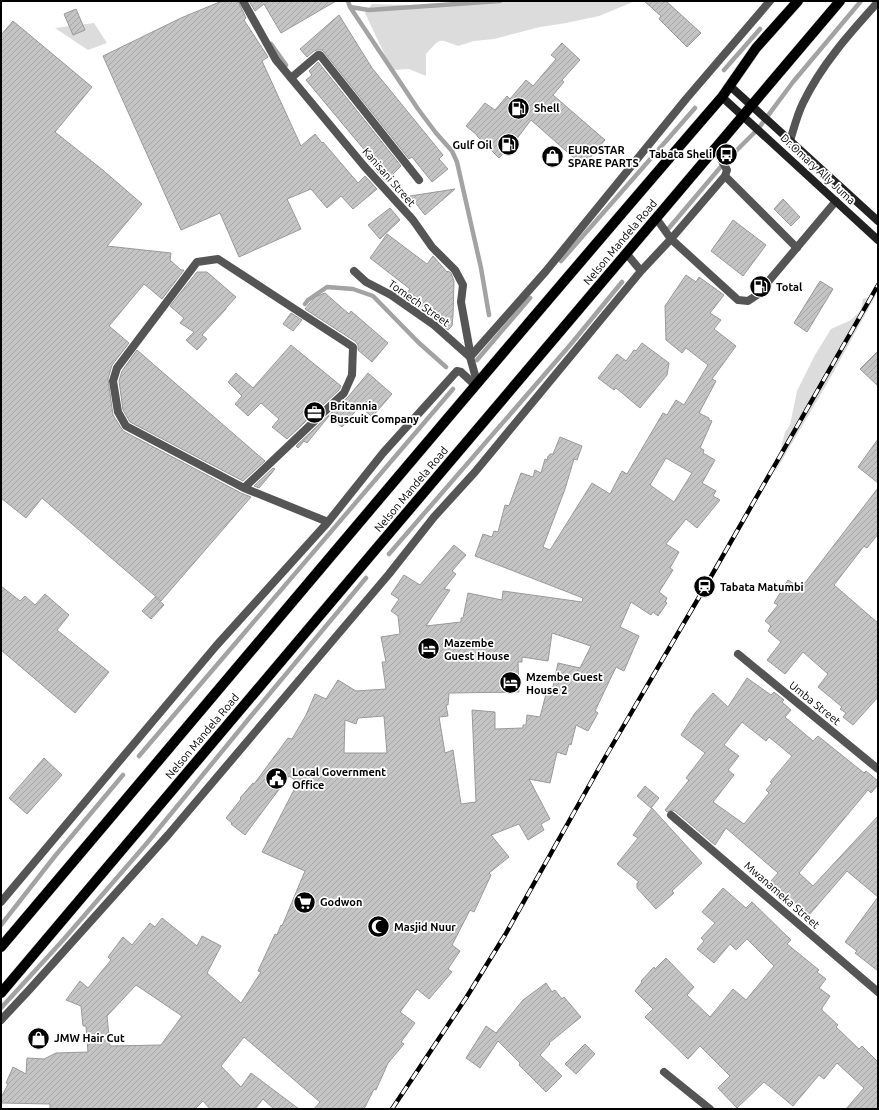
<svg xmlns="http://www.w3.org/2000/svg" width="879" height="1110" font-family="Ubuntu,sans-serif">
  <defs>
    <pattern id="building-hatch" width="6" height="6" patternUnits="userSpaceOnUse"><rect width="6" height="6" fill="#c4c4c4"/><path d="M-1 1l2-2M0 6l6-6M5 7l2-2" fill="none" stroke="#a7a7a7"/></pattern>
  </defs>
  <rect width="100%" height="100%" fill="#fff"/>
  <path fill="#dcdcdc" d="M465 1H633V2L599 16 566 23 540 27 494 39 474 41 458 46C437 38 441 38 426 54V76L409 69 392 70 365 13 372 4 446 6Z
    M94 23 107 43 88 50 55 28Z
    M876 295 828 382 775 472 785 432 790 425 797 391 815 355 831 329 851 320 861 310 863 299Z"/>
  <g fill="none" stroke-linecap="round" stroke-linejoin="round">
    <path stroke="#a3a3a3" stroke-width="4.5" d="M348 1 350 7 418 109 436 133 452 151 457 162 481 268 489 315
      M350 7 369 10 500 1
      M271 44 286 65
      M724 70 760 29
      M669 228 724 163 758 129 793 82 861 1
      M561 261 695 108
      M305 304 308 300 327 287 353 289 373 296 418 342 446 367
      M477 360 530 298
      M389 554 571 344 622 282
      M139 756 453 389
      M1 925 55 856 123 775
      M1 1008 64 939 147 843 251 716 366 578"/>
  </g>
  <path fill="url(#building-hatch)" stroke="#999" fill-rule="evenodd" d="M222 1H238L246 18 244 20 268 57 262 61 301 146 315 134 322 143 323 142 358 183 365 176 377 189 353 209 341 196 327 208 311 189 287 199 301 229 239 257 220 213 181 230 103 56 181 18Z
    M249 1H336L281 33 264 4 255 11Z
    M644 1H666L701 33 687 47 659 19 661 16Z
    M76 9 85 30 73 35 64 14Z
    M339 15 372 68 443 155 439 159 448 169 432 182 412 157 409 159 324 52 322 50H317L314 51 307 57 300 49Z
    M13 21 92 87 55 132 104 171 142 204 107 246 171 253 170 260 181 270H184L162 299 144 284 109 326 129 343 112 365 108 379 113 415 123 431 241 493 251 497 161 601 42 498 26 518 1 498V35Z
    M562 43 580 60 562 80 564 82 553 95 605 140 583 166 531 120 515 141 499 158 477 136V135L466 126 485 103 495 110 507 96 510 99 526 80 533 86 556 59 551 55Z
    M318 62 401 166 393 174 394 175 386 182 374 168 377 165 306 80 312 75 309 71Z
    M455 189 425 215 410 196Z
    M783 199 800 217 791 226 774 209Z
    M390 208 400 220 380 239 368 225Z
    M733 220 766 245 743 276 711 251Z
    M387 234 427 264 433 256 447 272 448 271 451 273 454 281 453 316 452 326 448 330 437 321 412 303 404 296 410 289 370 258Z
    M197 272H207L236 297 226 308V309L202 335 207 339 197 350 186 340 194 332 180 323 184 318 170 306Z
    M686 275 696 282 699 277 724 295 710 313 721 320 714 329 736 346 712 379 716 381 699 413 709 418V420L712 421 700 448 704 450 703 453 715 460 702 483 716 491 713 496 720 500 697 528 686 519 666 544 679 552 670 568 673 570 659 592 667 598 665 602 667 603 658 616 653 612 651 615 631 602 620 627 639 636 624 671 616 667 595 711 598 713 588 731 576 725 571 745 569 744 566 755 557 752 550 783 529 779 550 819 541 824 544 830 528 840 519 824 491 835 509 857 489 873 491 875 474 912 470 910 452 945 460 951 448 969 452 972 429 999 417 989 400 1012 415 1023 401 1042 404 1044 388 1063 376 1090 374 1089 364 1109H314L320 1102 244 1037 221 1066 241 1087 251 1073 299 1109H274L263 1099 255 1109H210L203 1101 195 1109H50V1104L1 1103V1098L8 1084 6 1083 13 1067 26 1074 27 1058 44 1059 56 1053 88 1052 86 1026H83L81 1006 66 1000 80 981 88 988 111 960 108 957 123 937 132 945 150 923 155 927 162 918 197 946 202 936 221 946 207 973 241 1003 261 972 258 971 275 934 277 935 281 925 282 926 305 871 262 852 298 782 289 776 245 835 231 824 232 823 226 818 241 799 240 798 253 783 254 784 288 738 292 739 306 715 315 694 326 699 338 680 356 691 386 689 382 662H386L381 637 400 634 398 616 391 611 399 599 391 594 404 575 420 585 454 545 466 555 452 571 456 574 444 589 450 590 426 626 461 622V618H463L468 593 502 600 503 591 582 602 583 598 475 556 483 534 492 537 494 531 498 532 505 505 509 506 521 473 533 477 535 470 541 473 545 459 547 460 548 456H549L550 454H553L560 437 582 446 577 460 574 459 565 489 543 547 550 550 592 483 610 494 622 471 627 474 663 413 667 415 676 400 684 405 708 365 686 348 682 353 666 340 665 306ZM666 458 692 473 674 502 650 485ZM552 633 591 646 580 668 558 663 551 696 546 694 540 717 527 715 526 725H523V728L495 729V712L472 710 476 802 461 804 453 750 445 753 439 717 448 716 446 705H448L449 693 519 692 518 662H522V657L548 661ZM384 716 387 753H344L345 720 356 724 358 718ZM136 985 182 1016 161 1045 110 1046 107 1016Z
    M820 281 833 289 807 332 794 323Z
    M325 293 349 314 351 311 388 343 372 362 358 350V345L356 342 305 309 315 297Z
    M291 313 302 320 293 331 283 324Z
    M642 343 669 363 667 375 640 408 616 388 614 390 598 378 617 354 626 361 634 350 636 351Z
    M291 345 341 386 339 390 287 439 272 427 279 419 261 403 248 416 235 404 242 396 228 382 236 373 253 388Z
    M137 350 228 429 265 461 243 481 130 422 123 410 119 381 122 371Z
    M878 351V386L860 369Z
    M368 373 392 394 372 417 360 406 342 427 329 416 307 443 304 441 298 448 296 446 348 397Z
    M878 439V483L858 467Z
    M273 468 275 469 259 488 254 486Z
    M878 488V534L867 548 864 546 834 585 878 623V697L853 725 843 717 846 713 840 709 842 707 818 687 828 674 803 652 785 674 767 660 781 642 768 631 771 626 765 621 778 605 774 603 788 580 801 588Z
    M1 586 20 601 25 596 35 605 45 594 69 615 57 630 109 672 75 713 1 650Z
    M155 597 164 605 151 619 142 611Z
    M747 678 771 695 774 692 784 700 782 702 791 710 785 717 813 741 818 736 864 773 866 771 878 781V785L871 793 868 790 799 873 813 886 878 816V971L855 953 857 951 845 942 878 897 847 871 809 915 771 881 778 873 726 828 715 845 675 811 672 810 667 812 665 810 689 780 686 778 705 753 681 735 695 713 713 693 728 707ZM742 722 766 741 769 737 792 756 770 782 772 783 766 790 769 793 744 824 713 802 734 775 728 770 739 756 724 745Z
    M44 758 62 775 27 814 9 798Z
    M645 786 659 798 651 808 637 796Z
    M652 808 702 863 672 891 674 893 656 909 637 888V883L639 882 617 864 638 838 633 835Z
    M723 888 746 908 752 902 791 940 787 944 819 970 817 972 826 979 819 988 830 996 822 1008V1010L838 1025 836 1027 859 1049 862 1046 878 1062V1109H846L864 1088 837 1063 824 1079 819 1075 793 1106 764 1082 737 1108 718 1088 730 1076 700 1046 688 1059 645 1017 653 1009 635 991 642 982 641 981 654 967 655 969 666 958 694 987 687 995 710 1017 733 989 746 1000 774 966 747 939 736 950 730 944 714 963 697 949 704 941 701 938 715 923 702 912Z
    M546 983 552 992 555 990 562 999 564 997 581 1017 549 1043 550 1044 540 1055 562 1076 546 1092 519 1065 520 1063 498 1041 480 1068 466 1058 485 1028 486 1026 496 1033 523 1000Z
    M585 1044 595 1054 576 1074 565 1064Z"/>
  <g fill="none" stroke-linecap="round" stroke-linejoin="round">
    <defs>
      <path id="primary" d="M1 947C241 664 479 378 722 97L756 48 798 1
        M1 993 370 556 840 1"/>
    </defs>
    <use href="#primary" stroke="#dbdbdb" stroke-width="11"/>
    <path stroke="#555" stroke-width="8" d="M291 78 318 55H320L419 180
      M790 141C794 128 797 115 803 103 821 65 850 33 878 2
      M725 176 797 248
      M656 218 671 239 738 300 748 301 757 295 836 201
      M626 253 641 271
      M354 271 366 282 391 295 434 325 470 357 546 271 686 99 770 1
      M244 488 344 393 352 375 353 347 218 259 197 262 117 368 113 381 118 412 126 426 244 488 328 522
      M1 902 216 646 328 522 383 453 457 371 461 372 475 385
      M1 1020 30 989 168 835 389 574 434 517 475 472 641 271 671 239 725 176 727 170 715 148"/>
    <path stroke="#555" stroke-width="8" d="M243 1 276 60 364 166 413 220 432 247 455 270 463 285 461 302 469 346 470 357 477 382
      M738 654 878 769
      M671 815 878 992
      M664 1072 710 1109"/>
    <path stroke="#222" stroke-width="8" d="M730 86 878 221
      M722 97 878 240"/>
    <use href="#primary" stroke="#000" stroke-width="10"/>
    <defs>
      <path id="rail" d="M392 1109 466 998 505 935 603 761 705 587 878 285"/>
    </defs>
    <use href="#rail" stroke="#000" stroke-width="4.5"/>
    <use href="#rail" stroke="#fff" stroke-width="3" stroke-dasharray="9" stroke-linecap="butt"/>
  </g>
  <defs>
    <symbol id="fuel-disc" viewBox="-11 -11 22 22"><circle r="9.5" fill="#000" stroke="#fff"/><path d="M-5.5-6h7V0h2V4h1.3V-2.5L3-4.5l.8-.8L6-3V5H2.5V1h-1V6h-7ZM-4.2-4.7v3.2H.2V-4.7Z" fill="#fff"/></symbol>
    <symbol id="bus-disc" viewBox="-11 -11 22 22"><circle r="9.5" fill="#000" stroke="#fff"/><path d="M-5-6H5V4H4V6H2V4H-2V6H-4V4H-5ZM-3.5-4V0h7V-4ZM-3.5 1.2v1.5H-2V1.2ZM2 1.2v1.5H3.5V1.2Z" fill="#fff"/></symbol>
    <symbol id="shop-disc" viewBox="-11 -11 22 22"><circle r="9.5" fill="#000" stroke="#fff"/><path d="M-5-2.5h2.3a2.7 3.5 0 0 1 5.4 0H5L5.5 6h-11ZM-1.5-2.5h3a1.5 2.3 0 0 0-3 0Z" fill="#fff"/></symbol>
    <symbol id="office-disc" viewBox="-11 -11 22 22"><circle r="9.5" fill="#000" stroke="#fff"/><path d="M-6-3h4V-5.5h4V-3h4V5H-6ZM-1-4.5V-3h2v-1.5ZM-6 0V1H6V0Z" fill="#fff"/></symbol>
    <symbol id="station-disc" viewBox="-11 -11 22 22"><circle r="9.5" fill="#000" stroke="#fff"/><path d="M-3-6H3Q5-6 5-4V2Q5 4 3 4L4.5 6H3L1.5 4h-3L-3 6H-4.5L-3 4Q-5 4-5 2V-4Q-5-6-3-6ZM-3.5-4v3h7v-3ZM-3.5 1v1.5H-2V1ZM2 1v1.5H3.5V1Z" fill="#fff"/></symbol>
    <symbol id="hotel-disc" viewBox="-11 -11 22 22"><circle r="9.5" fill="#000" stroke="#fff"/><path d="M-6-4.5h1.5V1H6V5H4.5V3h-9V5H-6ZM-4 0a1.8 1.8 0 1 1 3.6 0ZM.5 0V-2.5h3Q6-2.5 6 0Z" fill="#fff"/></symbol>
    <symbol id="civic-disc" viewBox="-11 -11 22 22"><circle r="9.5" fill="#000" stroke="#fff"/><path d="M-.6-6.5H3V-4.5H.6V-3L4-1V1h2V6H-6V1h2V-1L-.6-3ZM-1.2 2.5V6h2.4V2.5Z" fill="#fff"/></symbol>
    <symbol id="supermarket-disc" viewBox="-11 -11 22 22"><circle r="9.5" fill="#000" stroke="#fff"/><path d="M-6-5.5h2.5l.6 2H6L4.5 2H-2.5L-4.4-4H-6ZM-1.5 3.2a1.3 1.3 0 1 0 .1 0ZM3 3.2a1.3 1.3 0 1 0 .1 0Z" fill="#fff"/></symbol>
    <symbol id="mosque-disc" viewBox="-11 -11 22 22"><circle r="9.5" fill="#000" stroke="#fff"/><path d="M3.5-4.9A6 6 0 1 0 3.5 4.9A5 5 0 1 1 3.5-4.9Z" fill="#fff"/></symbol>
  </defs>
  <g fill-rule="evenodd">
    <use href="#fuel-disc" x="506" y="96" width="25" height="25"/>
    <use href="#fuel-disc" x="496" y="132" width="25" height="25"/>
    <use href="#bus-disc" x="714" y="142" width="25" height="25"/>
    <use href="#shop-disc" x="540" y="144" width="25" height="25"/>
    <use href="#fuel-disc" x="748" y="274" width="25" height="25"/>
    <use href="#office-disc" x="302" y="400" width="25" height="25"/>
    <use href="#station-disc" x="692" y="574" width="25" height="25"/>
    <use href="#hotel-disc" x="416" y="636" width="25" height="25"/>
    <use href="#hotel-disc" x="498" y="670" width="25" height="25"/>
    <use href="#civic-disc" x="264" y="766" width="25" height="25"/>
    <use href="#supermarket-disc" x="292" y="890" width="25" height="25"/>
    <use href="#mosque-disc" x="366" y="914" width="25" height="25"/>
    <use href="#shop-disc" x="26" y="1026" width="25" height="25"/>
  </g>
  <g text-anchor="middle" stroke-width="3.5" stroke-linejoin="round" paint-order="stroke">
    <g font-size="11" font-weight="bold" fill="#000" stroke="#fff" text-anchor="start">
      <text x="534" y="112">Shell</text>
      <text x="492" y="149" text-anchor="end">Gulf Oil</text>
      <text x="568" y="154">EUROSTAR<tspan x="568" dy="13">SPARE PARTS</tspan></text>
      <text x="712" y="158" text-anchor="end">Tabata Sheli</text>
      <text x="776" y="291">Total</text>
      <text x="330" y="410">Britannia<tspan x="330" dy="13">Buscuit Company</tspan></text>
      <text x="720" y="591">Tabata Matumbi</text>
      <text x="444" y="647">Mazembe<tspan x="444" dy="13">Guest House</tspan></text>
      <text x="526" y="681">Mzembe Guest<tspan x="526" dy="13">House 2</tspan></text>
      <text x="292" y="776">Local Government<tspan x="292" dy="13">Office</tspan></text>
      <text x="320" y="906">Godwon</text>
      <text x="394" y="931">Masjid Nuur</text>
      <text x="54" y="1042">JMW Hair Cut</text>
    </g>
    <g font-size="11" fill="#000" stroke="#fff">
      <text transform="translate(818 169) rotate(43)" y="4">Dr.Omary Ally Juma</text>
      <text transform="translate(389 177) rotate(49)" y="4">Kanisani Street</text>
      <text transform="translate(620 242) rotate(-50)" y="4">Nelson Mandela Road</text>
      <text transform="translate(419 303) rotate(35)" y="4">Tomech Street</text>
      <text transform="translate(411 489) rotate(-50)" y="4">Nelson Mandela Road</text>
      <text transform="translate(815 703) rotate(39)" y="4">Umba Street</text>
      <text transform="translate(202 736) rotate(-50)" y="4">Nelson Mandela Road</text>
      <text transform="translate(782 895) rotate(41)" y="4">Mwanameka Street</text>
    </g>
  </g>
  <rect width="879" height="1110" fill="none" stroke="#000000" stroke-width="4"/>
</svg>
